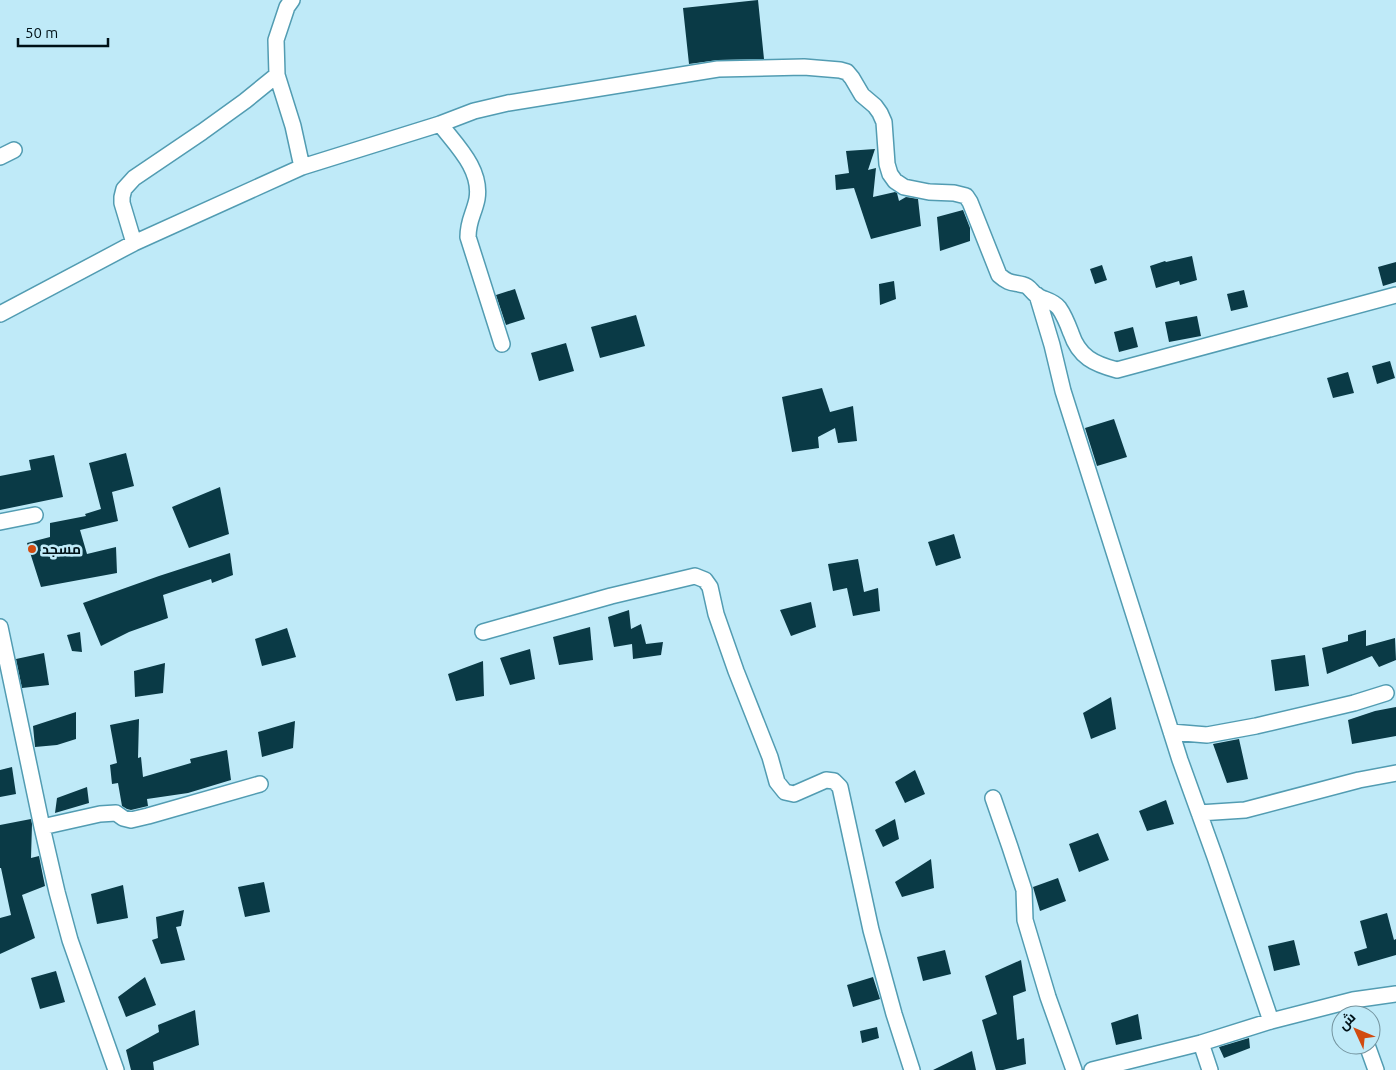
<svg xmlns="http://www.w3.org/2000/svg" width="1396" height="1070" font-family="Ubuntu,Cairo,sans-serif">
  <rect width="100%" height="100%" fill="#bfeaf8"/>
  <path fill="#0a3a46" d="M758 0 764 59 718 60 689 64 683 8Z
    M875 149 868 170 876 168 873 197 895 192 897 193 899 201 906 197 918 199 921 226 871 239 854 188 836 190 835 175 849 173 846 151Z
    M963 210 970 228V241L940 251 937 217Z
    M1192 256 1197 280 1180 285 1179 281 1156 288 1150 266 1165 261 1166 262Z
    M1396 262V282L1383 286 1378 267Z
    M1102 265 1107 280 1095 284 1090 269Z
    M894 281 896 299 880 305 879 284Z
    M515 289 525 319 506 325 496 295Z
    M1244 290 1248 307 1231 311 1227 294Z
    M636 315 645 346 600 358 591 327Z
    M1197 316 1201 336 1169 342 1165 322Z
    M1133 327 1138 347 1119 352 1114 332Z
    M566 343 574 371 539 381 531 353Z
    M1390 361 1395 378 1377 384 1372 366Z
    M1348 372 1354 393 1333 398 1327 378Z
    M822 388 830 412 853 406 857 441 838 443 835 428 818 437 819 448 792 452 782 397Z
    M1114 419 1127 457 1097 466 1085 428Z
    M126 453 134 486 112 492 118 521 80 530 87 554 116 547 117 573 41 587 27 543 50 537V523L86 516 85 514 101 509 89 463Z
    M54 455 63 497 0 510V476L31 470 29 460Z
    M220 487 229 534 189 548 172 507Z
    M954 534 961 558 936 566 928 542Z
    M230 553 233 575 212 583 211 579 163 595 168 618 129 632 101 646 83 603 159 576Z
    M858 559 864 592 878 588 880 611 853 616 847 588 833 591 828 564Z
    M811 602 816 627 791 636 780 610Z
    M629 610 631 629 641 624 646 644 663 642 661 655 633 659 632 644 614 647 608 617Z
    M590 627 593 660 559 665 553 637Z
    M287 628 296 657 262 666 255 639Z
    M1366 630V646L1395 638 1396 660 1379 667 1372 656 1327 674 1322 648 1348 641V635Z
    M80 632 82 652 72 651 67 635Z
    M530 649 535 679 510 685 500 658Z
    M44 653 49 685 22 688 16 659Z
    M1305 655 1309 686 1275 691 1271 660Z
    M483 661 484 696 456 701 448 674Z
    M165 663 163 693 135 697 134 671Z
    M1111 697 1116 729 1091 739 1083 713Z
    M1396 707V736L1352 744 1348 720 1375 711Z
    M76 712V739L57 745 35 747 33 726Z
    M139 719 138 758 141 757 143 777 191 763 190 759 227 750 231 780 188 793 147 799 148 806 131 810 127 809 122 806 118 783 112 784 110 765 117 763 110 725Z
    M295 721 293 748 262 757 258 732Z
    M1239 739 1248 779 1227 783 1213 744Z
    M12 767 16 794 0 797V770Z
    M915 770 925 794 905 803 895 782Z
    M87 787 89 803 55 813 57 798Z
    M1166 800 1174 824 1147 831 1139 811Z
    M31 819 32 824 31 858 39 856 45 886 22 895 35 938 0 954V918L11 915 1 868H0V825Z
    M895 819 899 839 883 847 875 830Z
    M1098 833 1109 860 1079 872 1069 844Z
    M931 859 934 888 902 897 895 882Z
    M1058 878 1066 901 1040 911 1033 887Z
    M264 882 270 912 245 917 238 887Z
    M123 885 128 918 97 924 91 894Z
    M184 910 181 926 176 927 185 960 161 964 152 940 158 938 156 917Z
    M1387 913 1394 940 1396 939V955L1358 966 1354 952 1367 948 1360 921Z
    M1294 940 1300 965 1274 971 1268 946Z
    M945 950 951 974 923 981 917 957Z
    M1021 960 1026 991 1013 996 1017 1040 1024 1038 1026 1064 1003 1070H996L982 1020 997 1014 985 976Z
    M56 971 65 1002 40 1009 31 978Z
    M145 977 156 1005 126 1017 118 997Z
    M873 977 880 999 853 1007 847 985Z
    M195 1010 199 1045 153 1062 154 1070H131L126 1050 159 1032 158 1025Z
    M1138 1014 1142 1039 1116 1045 1111 1023Z
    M877 1027 879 1038 862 1043 860 1031Z
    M1249 1038 1250 1048 1224 1058 1219 1047Z
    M972 1051 976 1070H933Z"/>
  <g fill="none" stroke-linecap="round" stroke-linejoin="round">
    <defs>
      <path id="minor" d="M292 0 287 7 276 40 277 75 293 126 302 167
        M440 124C456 145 482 169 477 199 474 214 468 220 468 237L502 344
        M0 157 14 150
        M134 243 122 203V197L124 189 134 178 202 132 245 101 277 75
        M1037 295 1052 345 1063 391 1180 760 1215 857 1271 1021
        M0 314 134 243 302 167 440 124 474 111 508 103 718 69 804 67 840 70 847 72 852 78 862 95 875 106 880 113 884 122 887 164 890 174 895 181 904 187 929 192 954 193 966 196 970 202 999 275C1009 284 1012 282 1024 285 1029 286 1031 291 1036 295 1043 300 1053 300 1059 308 1064 315 1068 325 1071 333 1079 357 1094 364 1117 370L1396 295
        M0 522 35 515
        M0 627 42 827 57 892 70 940 83 977 116 1070
        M483 632 611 596 695 576 705 580 710 587 716 614 736 671 770 757 777 782 785 792 794 794 826 780 834 781 840 787 871 930 894 1014 912 1070
        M1171 732 1207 735 1256 726 1354 703 1386 693
        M993 798 1010 847 1024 890 1025 920 1048 997 1074 1070
        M1199 813 1245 810 1359 780 1396 773
        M42 827 100 814 116 813 123 818 131 820 148 816 260 784
        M1353 1000 1358 1015
        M1201 1043 1210 1070
        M1367 1045 1376 1070
        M1092 1070 1201 1043 1271 1021 1353 1000 1396 994"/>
    </defs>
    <use href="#minor" stroke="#529cb2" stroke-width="18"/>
    <use href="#minor" stroke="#fff" stroke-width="15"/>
  </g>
  <circle fill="#d14b10" stroke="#bfeaf8" stroke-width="2" cx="32" cy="549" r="5"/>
  <g text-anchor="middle" stroke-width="5" stroke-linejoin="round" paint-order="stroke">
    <g font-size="14" font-weight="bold" fill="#001117" stroke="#bfeaf8" text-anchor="start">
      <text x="42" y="554">مسجد</text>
    </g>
  </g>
  <g transform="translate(1356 1030) rotate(314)"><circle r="24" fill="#bfeaf8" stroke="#73939e"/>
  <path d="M0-4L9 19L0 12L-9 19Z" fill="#d14b10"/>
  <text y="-8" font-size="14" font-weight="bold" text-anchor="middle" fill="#001117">ش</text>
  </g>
  <path d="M18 38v8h90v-8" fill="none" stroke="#001117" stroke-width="2.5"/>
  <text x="25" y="38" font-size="15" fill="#001117" stroke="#bfeaf8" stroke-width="4" paint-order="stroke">50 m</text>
</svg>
